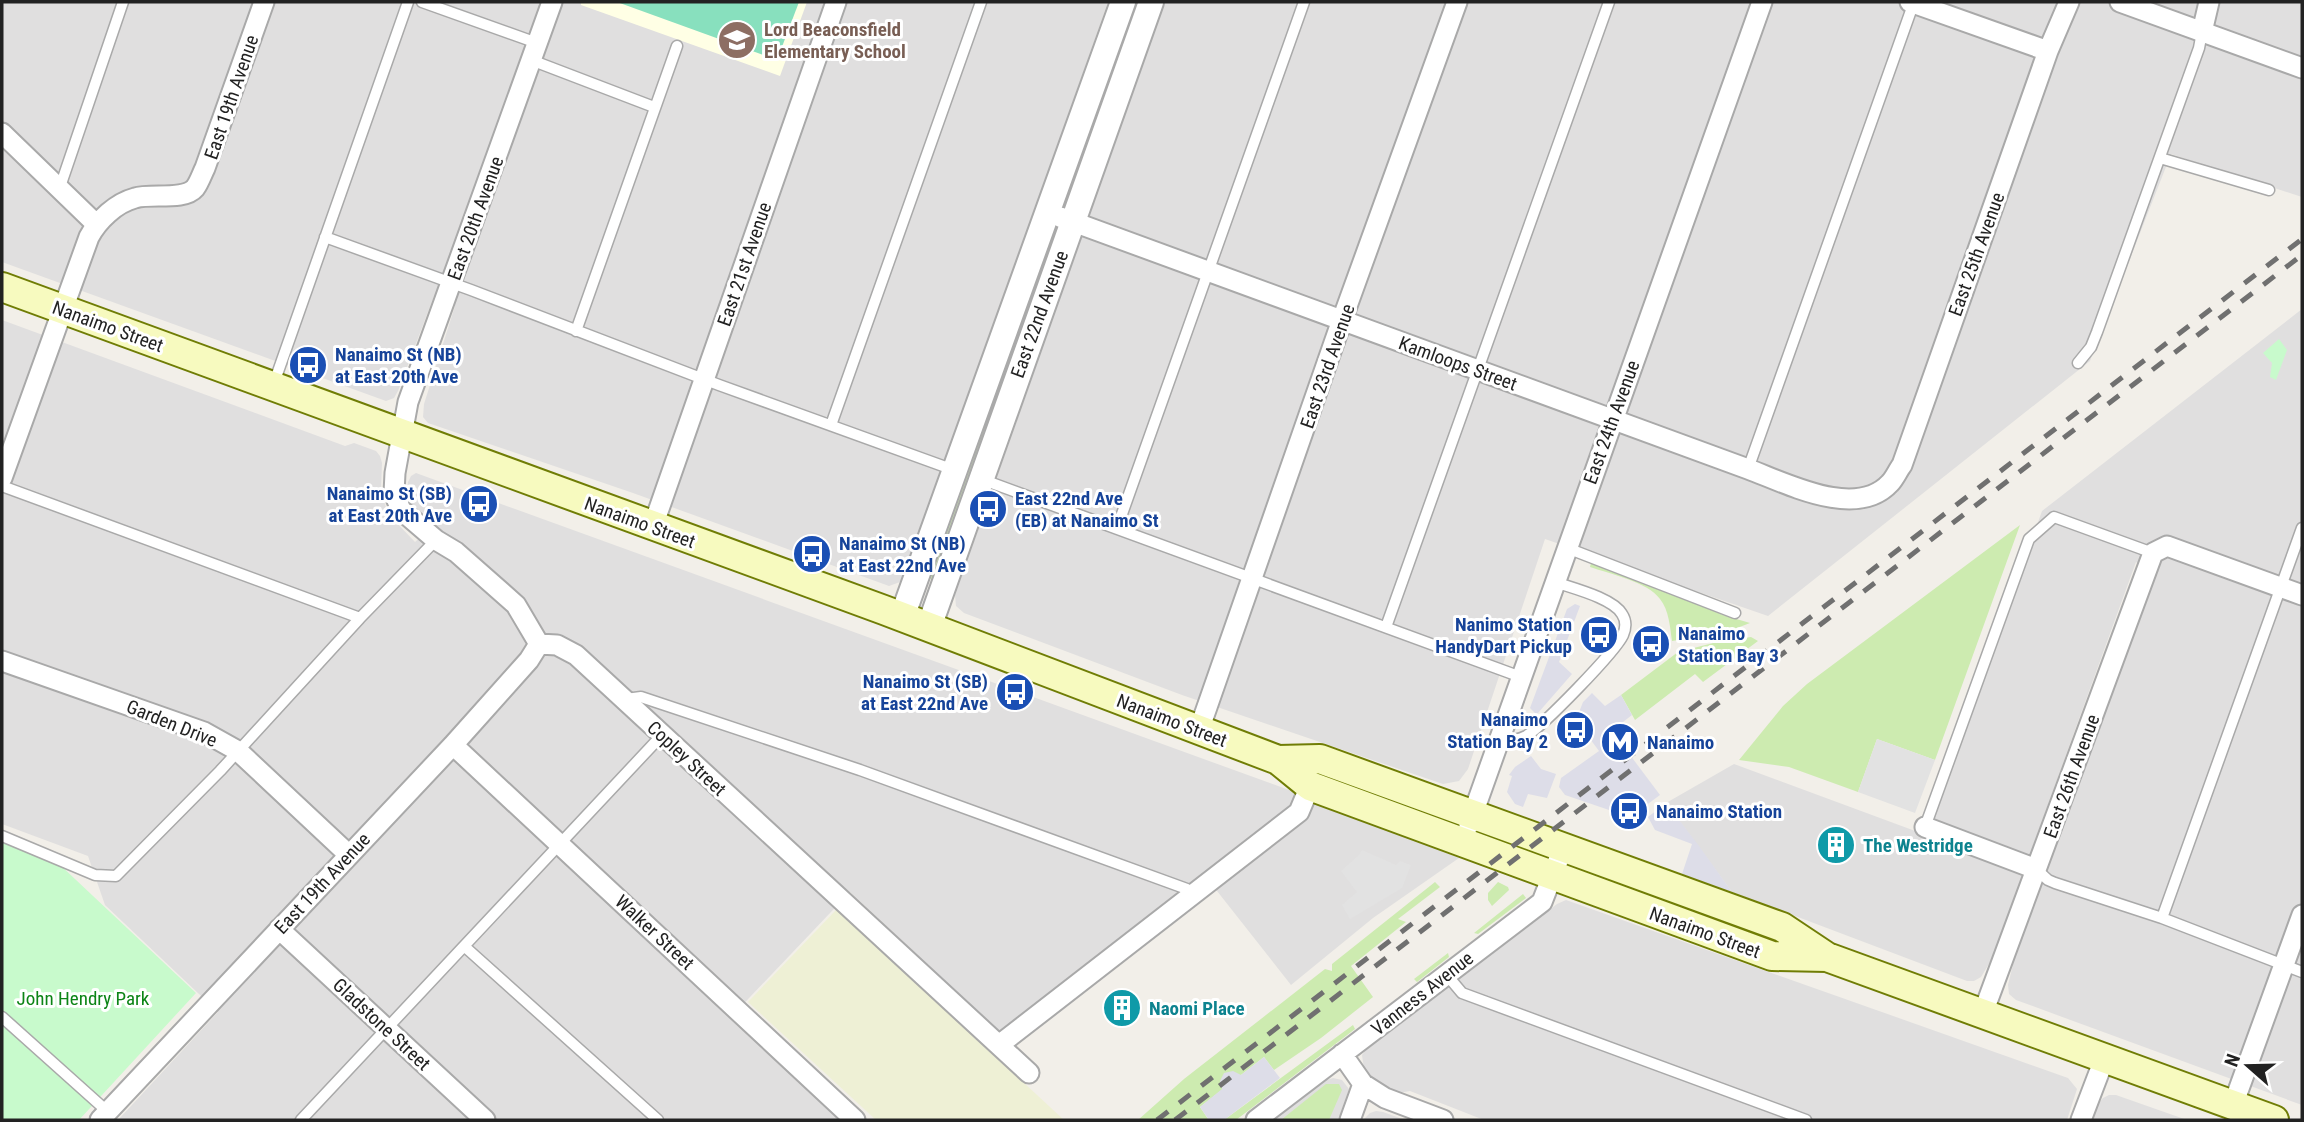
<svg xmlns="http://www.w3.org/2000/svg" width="2304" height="1122" font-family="'Roboto Condensed',sans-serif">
  <rect width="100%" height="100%" fill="#f2efe9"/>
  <path fill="#e0dfdf" d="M2 2H1108L906 574 900 582 889 586 633 493 428 423 423 417 424 404 455 306 434 296 398 391 394 398 386 401 2 262Z
    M1165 2H2302V197L2171 154 2090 361 1768 616 1545 539 1468 769 1459 781 1443 784 1182 695 964 613 956 606 955 595Z
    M2302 309V1105L2016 1000 2009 994 2008 985 2015 956 2153 577 2136 562 1992 959 1981 977 1974 981H1967L1732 892 1666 803 1734 764 1926 835 2042 511Z
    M2 320 345 446 354 443 376 451 380 456 382 463 381 490 386 508 394 520 415 542 433 526 410 505 407 498 408 482 411 476 416 473 1289 790 1459 858 1373 918 1291 985 1206 877 1006 1030H998L850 892 731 1017 842 1120H118L218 1012 105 905 88 856 2 824Z
    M1566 900 2068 1078 2077 1089 2067 1120H1484L1410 1091 1393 1094 1384 1091 1364 1069 1362 1055 1366 1050 1557 904Z
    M1333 1078 1342 1080 1349 1089 1338 1120H1274L1327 1080Z
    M2109 1095H2116L2187 1120H2092L2097 1105 2103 1098Z
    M1376 1111 1383 1112 1405 1120H1363L1370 1113Z"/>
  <path fill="#ffffe5" d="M581 2H807L780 76 581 5Z"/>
  <path fill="#eef0d5" d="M837 909 1064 1120H876L748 1002Z"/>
  <path fill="#cdebb0" d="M1130 2H1142L1071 190 1068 189Z
    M1046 246 1052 248 935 582 932 581 929 576Z
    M2020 525 1935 760 1877 739 1858 792 1789 767 1739 760 1783 706 1807 684Z
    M1591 563 1662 588 1723 615 1750 623 1724 633 1672 641C1670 627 1669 610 1660 599 1648 582 1610 574 1590 567Z
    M1751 637 1758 641 1703 682 1695 674 1635 720 1621 695 1678 652 1721 641Z
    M1435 882 1440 887 1398 919 1406 922 1351 966 1373 997 1321 1038 1274 1070 1264 1057 1200 1107 1208 1119 1206 1120H1138L1184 1079 1325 969 1332 971V964Z
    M1498 882 1508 887 1509 890 1492 906 1488 900V893Z
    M1523 894 1526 898 1478 934 1474 933Z
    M1448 953 1449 957 1417 982 1414 979Z
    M1353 1025 1355 1029 1236 1120H1224Z
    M1326 1084H1339L1342 1090 1329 1120H1281Z"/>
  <path fill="#c8facc" d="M2279 339 2287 350 2276 380 2270 377 2272 363 2263 353Z
    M2 842 58 863 196 993 79 1120H2Z"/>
  <path fill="#88e0be" d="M617 2H799L777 60Z"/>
  <path fill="#e2e2e2" d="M1877 739 1935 760 1915 813 1858 792Z
    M1362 850 1396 865 1400 861 1411 865 1402 888 1350 919 1342 905 1357 892 1341 871 1359 855Z"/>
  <path fill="#dddde8" d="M1575 604 1580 606 1559 662 1572 674 1538 713H1535L1530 708 1567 609Z
    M1592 693 1605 706 1621 695 1632 715 1614 729 1618 739 1660 795 1641 809 1631 798 1624 819 1611 815 1612 811 1565 795 1559 787 1561 778 1599 751 1576 720 1583 702Z
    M1531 756 1541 769 1556 774 1547 798 1528 794 1523 807 1515 804 1507 792 1512 776 1509 775 1515 767Z
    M1666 803 1699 846 1732 892 1682 874 1692 844 1655 830 1648 817Z
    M1264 1057 1280 1078 1224 1120H1209L1200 1107 1222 1089 1220 1081 1224 1073 1233 1071 1241 1075Z"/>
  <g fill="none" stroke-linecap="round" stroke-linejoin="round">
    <defs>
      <path id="service" d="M422 2 537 43
        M531 60 654 107
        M2160 158 2269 190
        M60 187 123 2
        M325 237 471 290 719 385 954 470
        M576 331 677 46
        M2078 363 2091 347 2097 332 2199 48 2202 32
        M274 383 408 2
        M831 425 981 2
        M1748 469 1914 2
        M981 479 1521 677
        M2 486 360 618
        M1117 528 1304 2
        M1567 548 1735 613
        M1386 627 1609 2
        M626 699 641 697 860 770 1187 889 1194 895
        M1499 740C1509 740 1517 741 1526 736 1543 726 1615 652 1623 635 1626 628 1626 620 1622 614 1613 598 1572 588 1555 582
        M1925 827 2029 539 2054 517 2153 553
        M2 836 95 875 116 876 220 771 360 618 436 540
        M2036 869 2048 880 2055 883 2162 918 2302 972
        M2162 918 2302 528
        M464 946 658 1120
        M1446 974 1462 993 1806 1120
        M2 1017 108 1112
        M301 1120 662 735"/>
      <path id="minor" d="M1910 2 2048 51
        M2120 2 2302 68
        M2202 32 2209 2
        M2 133 96 224
        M1060 217 1748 469C1786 483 1856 520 1890 483 1895 478 1898 470 1902 465L2048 51 2069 2
        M2 478 89 237C98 220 116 203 135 198 151 193 184 201 195 188 199 183 202 174 205 168L264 2
        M653 526 836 2
        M539 644 516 605 456 552 436 540 401 510 394 493 395 473 408 402 552 2
        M539 644 557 645 576 655 1029 1073
        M2 661 204 732 238 751 348 854
        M1199 730 1342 320 1457 2
        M453 745 855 1120
        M1469 825 1762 2
        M1925 827 2036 869
        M279 929 485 1120
        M1983 1013 2153 553 2167 546 2302 595
        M999 1045 1299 812 1310 786
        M1342 1054 1363 1084 1385 1098 1443 1120
        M2233 1105 2302 915
        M100 1120 453 745 529 660 539 644
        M1256 1120 1542 902 1563 848
        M1350 1120 1363 1084
        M2081 1120 2105 1057"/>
      <path id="tertiary" d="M902 617 1123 2
        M929 627 1151 2"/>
      <path id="secondary" d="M2 287 884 610 1278 760 1310 786 1772 956 1827 957
        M1278 760 1320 759 1782 927 1827 957 2274 1120"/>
    </defs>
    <use href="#service" stroke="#a9a9a9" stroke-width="13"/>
    <use href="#minor" stroke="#a9a9a9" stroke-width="23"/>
    <use href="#tertiary" stroke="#a9a9a9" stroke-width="28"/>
    <use href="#secondary" stroke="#707d05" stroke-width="32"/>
    <use href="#service" stroke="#fff" stroke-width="10"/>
    <use href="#minor" stroke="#fff" stroke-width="19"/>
    <use href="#tertiary" stroke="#fff" stroke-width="24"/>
    <use href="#secondary" stroke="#f7fabf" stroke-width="28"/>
    <path stroke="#707070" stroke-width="5" stroke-dasharray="14 14" stroke-linecap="butt" d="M1157 1120 2302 239
      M1175 1120 2302 255"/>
  </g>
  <defs>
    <symbol id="school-disc" viewBox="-11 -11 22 22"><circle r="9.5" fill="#8d6e63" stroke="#fff"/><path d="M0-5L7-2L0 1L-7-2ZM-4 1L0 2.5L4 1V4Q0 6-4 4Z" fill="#fff"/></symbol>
    <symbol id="bus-disc" viewBox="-11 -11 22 22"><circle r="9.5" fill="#1a4fb4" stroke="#fff"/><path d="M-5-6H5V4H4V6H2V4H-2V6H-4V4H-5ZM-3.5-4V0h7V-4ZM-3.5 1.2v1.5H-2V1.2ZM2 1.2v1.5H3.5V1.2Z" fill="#fff"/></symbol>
    <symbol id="metro-disc" viewBox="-11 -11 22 22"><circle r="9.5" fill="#1a4fb4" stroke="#fff"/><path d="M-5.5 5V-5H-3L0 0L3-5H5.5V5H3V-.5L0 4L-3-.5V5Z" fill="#fff"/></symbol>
    <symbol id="building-disc" viewBox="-11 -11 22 22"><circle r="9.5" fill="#0f9aa8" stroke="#fff"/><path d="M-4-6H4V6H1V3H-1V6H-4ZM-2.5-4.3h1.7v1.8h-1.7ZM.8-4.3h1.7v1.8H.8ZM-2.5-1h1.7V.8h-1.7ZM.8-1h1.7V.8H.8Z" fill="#fff"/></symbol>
  </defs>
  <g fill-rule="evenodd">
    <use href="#school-disc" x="715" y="18" width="44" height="44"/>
    <use href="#bus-disc" x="286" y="343" width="44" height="44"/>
    <use href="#bus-disc" x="457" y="482" width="44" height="44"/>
    <use href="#bus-disc" x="966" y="487" width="44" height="44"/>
    <use href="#bus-disc" x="790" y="532" width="44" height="44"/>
    <use href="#bus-disc" x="1577" y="613" width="44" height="44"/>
    <use href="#bus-disc" x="1629" y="622" width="44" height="44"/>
    <use href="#bus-disc" x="993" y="670" width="44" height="44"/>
    <use href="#bus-disc" x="1553" y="708" width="44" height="44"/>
    <use href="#metro-disc" x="1598" y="720" width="44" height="44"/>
    <use href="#bus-disc" x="1607" y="789" width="44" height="44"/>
    <use href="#building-disc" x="1814" y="823" width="44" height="44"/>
    <use href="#building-disc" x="1100" y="986" width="44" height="44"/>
  </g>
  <g text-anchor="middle" stroke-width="6" stroke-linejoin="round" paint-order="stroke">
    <g font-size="19" font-weight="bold" fill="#785e54" stroke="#fff" text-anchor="start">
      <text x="764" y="36">Lord Beaconsfield<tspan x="764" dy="22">Elementary School</tspan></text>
    </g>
    <g font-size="19" fill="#222" stroke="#fff">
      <text transform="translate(231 97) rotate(-71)" y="7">East 19th Avenue</text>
      <text transform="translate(475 218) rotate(-70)" y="7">East 20th Avenue</text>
      <text transform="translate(1976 254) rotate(-70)" y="7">East 25th Avenue</text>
      <text transform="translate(744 264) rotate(-71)" y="7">East 21st Avenue</text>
      <text transform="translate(1039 314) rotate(-70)" y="7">East 22nd Avenue</text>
      <text transform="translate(108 326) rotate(20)" y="7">Nanaimo Street</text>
      <text transform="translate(1458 363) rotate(20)" y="7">Kamloops Street</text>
      <text transform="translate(1327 366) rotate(-71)" y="7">East 23rd Avenue</text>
      <text transform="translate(1611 422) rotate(-70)" y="7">East 24th Avenue</text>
      <text transform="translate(640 522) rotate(20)" y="7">Nanaimo Street</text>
      <text transform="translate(1172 720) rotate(21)" y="7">Nanaimo Street</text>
      <text transform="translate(172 723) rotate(22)" y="7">Garden Drive</text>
      <text transform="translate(687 758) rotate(43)" y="7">Copley Street</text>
      <text transform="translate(2071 776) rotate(-70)" y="7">East 26th Avenue</text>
      <text transform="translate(322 883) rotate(-47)" y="7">East 19th Avenue</text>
      <text transform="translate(655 932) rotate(43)" y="7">Walker Street</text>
      <text transform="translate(1705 932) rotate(20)" y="7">Nanaimo Street</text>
      <text transform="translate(1422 993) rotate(-38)" y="7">Vanness Avenue</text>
      <text transform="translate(382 1024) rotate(43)" y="7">Gladstone Street</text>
    </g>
    <g font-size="19" font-weight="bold" fill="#164399" stroke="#fff" text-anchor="start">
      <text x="335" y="361">Nanaimo St (NB)<tspan x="335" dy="22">at East 20th Ave</tspan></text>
      <text x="452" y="500" text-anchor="end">Nanaimo St (SB)<tspan x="452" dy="22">at East 20th Ave</tspan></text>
      <text x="1015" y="505">East 22nd Ave<tspan x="1015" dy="22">(EB) at Nanaimo St</tspan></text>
      <text x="839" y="550">Nanaimo St (NB)<tspan x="839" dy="22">at East 22nd Ave</tspan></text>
      <text x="1572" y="631" text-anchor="end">Nanimo Station<tspan x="1572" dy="22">HandyDart Pickup</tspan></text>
      <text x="1678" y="640">Nanaimo<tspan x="1678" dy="22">Station Bay 3</tspan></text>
      <text x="988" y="688" text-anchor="end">Nanaimo St (SB)<tspan x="988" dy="22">at East 22nd Ave</tspan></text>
      <text x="1548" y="726" text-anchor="end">Nanaimo<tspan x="1548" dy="22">Station Bay 2</tspan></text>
      <text x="1647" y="749">Nanaimo</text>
      <text x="1656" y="818">Nanaimo Station</text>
    </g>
    <g font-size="19" font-weight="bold" fill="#0d838f" stroke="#fff" text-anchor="start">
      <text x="1863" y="852">The Westridge</text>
      <text x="1149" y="1015">Naomi Place</text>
    </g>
    <g font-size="19" fill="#0c8416" stroke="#fff">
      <text x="83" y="1005">John Hendry Park</text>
    </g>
  </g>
  <rect width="2304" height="1122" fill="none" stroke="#222222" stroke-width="7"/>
  <g transform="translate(2248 1066) rotate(290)" stroke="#ffffff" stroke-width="5" paint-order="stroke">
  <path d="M0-5L12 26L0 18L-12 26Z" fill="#222222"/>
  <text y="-10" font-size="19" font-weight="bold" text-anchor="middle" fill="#222222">N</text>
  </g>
</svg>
